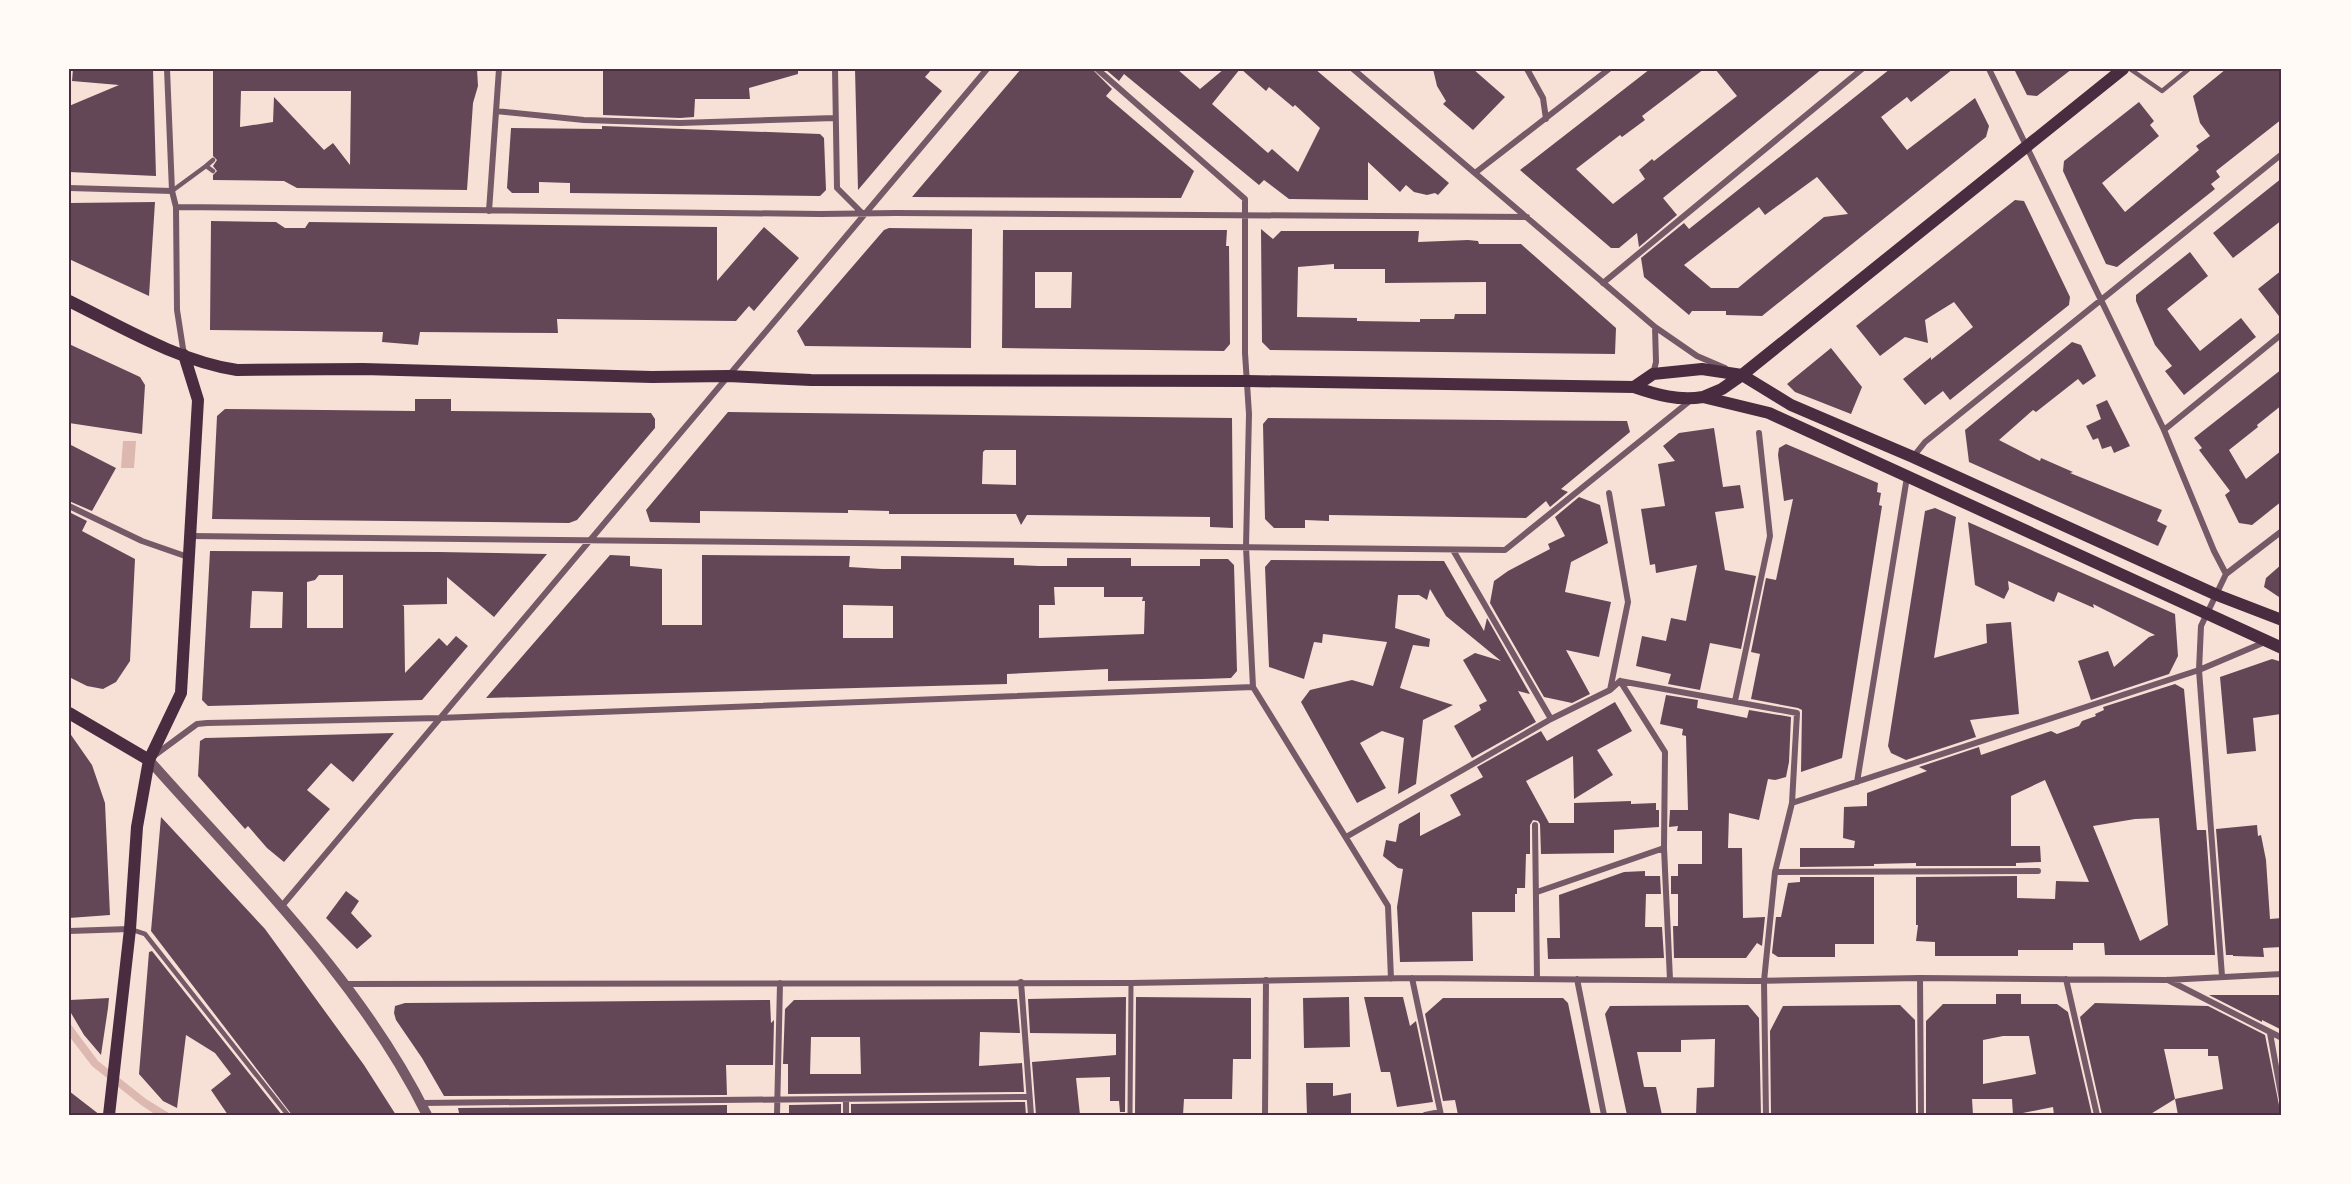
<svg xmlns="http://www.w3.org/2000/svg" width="2351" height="1184" font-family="Figtree,sans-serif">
  <rect width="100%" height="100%" fill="#f7e1d7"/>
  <path fill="#dcb8b0" d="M123 441H136L134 468H121Z
    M69 1022 98 1061 146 1099 172 1115H156L141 1105 92 1066 69 1036Z"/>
  <path fill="#644757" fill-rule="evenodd" d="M73 69H153L156 176 69 172V106L119 85 72 81Z
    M213 69H477L478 86 473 103 467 190 297 188 284 181 213 180V175L217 171 213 166 217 160 213 156ZM241 91H351L350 165 333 143 324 150 274 97 273 122 240 127Z
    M603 69H798V74L749 88 750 99H695L694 117 680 118 603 115Z
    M855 69H932L925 77 942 91 858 190Z
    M1021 69H1092L1112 89 1106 96 1194 171 1181 198 912 197Z
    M1105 69H1177L1200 89 1224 69H1240L1212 104 1268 153 1272 149 1298 172 1320 128 1295 105 1293 107 1269 87 1266 91 1241 69H1315L1449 183 1438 195 1435 193 1427 195 1414 192 1406 185 1400 192 1368 162V200L1289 199 1264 180 1259 185 1124 74 1119 81Z
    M1433 69H1473L1505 97 1473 130 1443 104 1446 101 1437 86Z
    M1650 69H1704L1642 116 1645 120 1622 137 1620 135 1576 169 1613 204 1645 179 1639 170 1652 159 1654 161 1737 96 1715 69H1822L1663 198 1677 215 1639 247 1637 233 1619 248H1611L1520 170Z
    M1890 69H1953L1911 102 1907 97 1881 117 1907 150 1975 98 1989 126 1986 137 1762 316 1726 315V311H1692L1689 315 1644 277 1641 258 1684 223 1689 229ZM1817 177 1848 214 1824 217 1738 288H1711L1684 265 1759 207 1765 215Z
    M2014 69H2072L2037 96 2027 95Z
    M2226 69H2282V119L2216 171 2220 177 2211 184 2215 189 2117 267 2106 264 2063 171 2064 161 2139 102 2154 121 2150 125 2159 136 2102 183 2125 212 2199 150 2196 146 2210 136 2200 123 2193 96Z
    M602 126 820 134 824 138 826 190 820 196 570 193V183L539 182V193H512L507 188 511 128 602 129Z
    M2282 178V220L2233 258 2213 233Z
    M2015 200 2024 201 2070 297 2069 305 1950 400 1943 391 1925 405 1903 379 1931 357V360L1973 327 1954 302 1925 320 1928 343 1905 337 1880 356 1856 326Z
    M155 202 149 296 69 259V203Z
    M211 221 276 222 285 228H305L309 222 717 227V281L764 227 799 258 754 311 749 306 736 321 557 319 558 333 420 332 418 345 382 342 383 332 210 330Z
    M889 228 972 229 971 348 805 346 797 331 884 230Z
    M1261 229 1273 239 1281 231H1419L1418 242 1468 240 1478 241 1479 244H1521L1616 328 1615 354 1270 350 1262 342ZM1334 264V269H1385V283L1486 282V314H1455L1454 319H1420V322L1357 321V318L1297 317 1298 267Z
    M1003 230H1227L1226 246H1229L1230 344 1224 351 1002 348ZM1035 272H1072L1071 308H1035Z
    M2190 252 2208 276 2167 309 2200 351 2241 318 2256 337 2184 395 2165 371 2172 366 2155 345 2136 301V295Z
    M2282 270V320L2258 289Z
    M2072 342 2081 345 2096 376 2083 385 2078 379 2036 412 2033 410 1999 440 2040 461 2041 458 2073 472 2070 473 2162 510 2157 521 2167 526 2158 546 1969 462 1965 430Z
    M69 344 140 377 145 385 142 434 69 423Z
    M1831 348 1862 387 1851 414 1795 392 1787 384Z
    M2282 369V405L2257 425 2258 427 2229 450 2246 479 2282 450V501L2252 525 2239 523 2225 495 2230 491 2199 450 2202 448 2194 438Z
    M415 399H451V411L651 413 655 419V428L577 520 569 523 212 519 217 416 225 409 415 411Z
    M2107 400 2130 446 2114 453 2111 446 2102 449 2098 438 2093 440 2086 426 2101 419 2096 405Z
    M728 412 1232 418 1233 528 1210 527V517L1027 515 1021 525 1016 514H889V511L848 510V513L700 511V523L650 522 646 510ZM985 450H1016V485L982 484 983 452Z
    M1268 418 1627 421 1630 432 1561 489 1568 492 1550 507 1546 501 1526 518 1329 515V521L1305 520V528H1274L1265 519 1263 424Z
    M1714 428 1723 487 1740 485 1744 508 1715 512 1725 570 1756 576 1741 649 1710 643 1700 690 1668 684 1671 674 1636 666 1642 636 1666 641 1671 618 1686 621 1697 565 1656 573 1655 564 1650 565 1641 509 1665 506 1658 464 1675 461 1663 446 1679 433Z
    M69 444 116 468 92 511 69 501Z
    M1786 444 1878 483 1877 492 1881 493 1879 505 1882 506 1842 758 1801 772 1802 710 1798 708 1751 699 1760 654 1751 652 1766 578 1776 580 1793 499 1784 501 1778 455 1779 448Z
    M1579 497 1600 505 1608 543 1571 562 1565 592 1611 602 1599 657 1566 650 1590 694 1572 703 1544 697 1490 603 1494 581 1508 571 1550 549 1548 544 1565 536 1555 517Z
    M1935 508 1956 517 1934 658 1987 643 1986 624 2011 622 2019 714 1970 720 1976 737 1906 760 1891 753 1888 746 1925 511Z
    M69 512 87 521 82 531 135 559 130 661 116 682 103 689 87 686 69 677Z
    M1968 522 2175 614 2178 656 2169 674 2091 700 2078 661 2108 651 2114 667 2149 637 2155 635 2093 604 2094 608 2058 592 2054 602 2008 581 2009 589 2004 599 1975 585Z
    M210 551 439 552 547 554 494 617 447 577V604L402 605 404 606 405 673 439 638 447 646 456 636 468 646 422 700 208 706 202 700ZM319 575H343V628H307V582L315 580ZM252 591 283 592 282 628H250Z
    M610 555 630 556V566L662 569V625H702V555L850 556 849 567 882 569H901V556L1014 558V565L1039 566H1067V558H1131V566H1200V559H1228L1234 565 1237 671 1231 678 1203 679 1108 681V669L1007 674V684L486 698ZM1054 587H1104V597H1143L1142 601H1145L1144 634 1039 638V605H1055ZM843 605 893 606V638H843Z
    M1271 560 1444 561 1484 631 1487 618 1530 694 1518 691 1536 722 1472 758 1454 726 1481 710 1479 705 1487 701 1463 660 1475 653 1501 661 1446 616 1430 589 1427 600 1419 595H1398L1395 628 1430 639 1429 647 1413 645 1400 688 1453 705 1423 720 1416 784 1398 794 1404 738 1382 731 1360 743 1386 788 1357 803 1301 702 1310 690 1352 680 1373 686 1387 642 1323 634 1322 643 1314 642 1304 679 1269 667 1265 567Z
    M2282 564V599L2264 587 2266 578Z
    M2272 659 2282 662 2281 714 2253 718 2256 751 2227 754 2220 677Z
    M2175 684 2184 689 2197 830H2206L2215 955H2105L2104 943H2073V950H2018V956H1935V942L1916 941 1918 925H1916V877L2017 876V898L2055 899 2056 881 2089 882 2045 780 2011 796V846H2040L2041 862 2016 863V866H1916V863L1874 864V866L1800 867V848H1854L1855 841 1843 838 1844 807 1867 806V793L1927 771 1919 767 1979 747 1981 755 2051 731 2057 734 2079 726 2082 721 2096 716 2095 714 2104 710 2103 707ZM2159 818 2168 925 2140 941 2093 826 2135 819Z
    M1666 695 1698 700 1697 708 1747 718 1749 710 1791 717 1789 762 1786 777 1775 780 1768 779 1759 820 1729 813 1728 848H1742L1743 918 1765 917 1762 946 1757 943 1746 958H1674L1673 926H1678V894H1671V876H1678V864H1702V831H1677L1678 826 1669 827 1670 810H1688L1686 736 1682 735 1683 729 1660 724Z
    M1615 702 1632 731 1597 750 1613 775 1574 799 1573 756 1526 781 1549 823H1574V803L1631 801V804L1656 803V810H1659V827L1614 830V853L1541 854 1540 824 1538 821 1533 820 1530 825V854H1526L1525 888H1517V894H1515V912H1472L1473 961 1400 962 1397 907 1403 869 1398 868 1383 856 1386 840 1396 842 1399 824 1420 812V836L1461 815 1450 795 1483 777 1477 767 1541 731 1547 741Z
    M69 732 92 765 105 803 110 915 69 918Z
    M394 733 353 782 331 763 307 790 330 809 284 862 267 848 248 826 245 829 198 776 200 741 205 738Z
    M161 817 265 929 364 1065 396 1115H292L151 931Z
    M2257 825 2258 836 2261 835 2266 860 2270 919 2282 918V947L2263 948 2264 957 2233 956V955H2226L2216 829Z
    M1645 871V876H1660L1661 894H1646L1645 927H1662L1664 958 1548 959 1547 938H1560L1559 895 1624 872Z
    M1800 877H1874V944H1835V957H1778L1772 953 1776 917H1781L1788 883 1800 882Z
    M346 891 359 901 351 913 372 936 357 949 326 918Z
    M152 951 282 1115H228L211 1090 231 1074 215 1053 186 1035 177 1108 163 1101 139 1074 149 952Z
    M1996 994H2021V1004H2057L2068 1012 2092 1115H2054L2053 1107 2013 1115 2012 1099H1972L1973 1115 1926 1113V1021L1943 1004H1996ZM2003 1036H2029L2036 1074 1983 1084V1040Z
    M2209 995H2282V1030L2262 1020V1022Z
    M1126 997 1125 1112H1120L1119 1101H1110V1077L1076 1078 1080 1115H1036L1032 1062 1116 1055V1034L1030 1033 1028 999Z
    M1136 997 1251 998V1059H1233L1232 1099H1184L1183 1115H1135Z
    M1349 997 1350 1047 1304 1048 1303 998Z
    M1364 997H1403L1410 1026 1416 1021 1433 1102 1397 1107 1390 1072H1381Z
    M109 998 108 1008 101 1055 84 1035 71 1013 70 1000Z
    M1443 998H1563L1568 1003 1591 1115H1458L1455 1100 1443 1101 1425 1014Z
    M1017 999 1020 1033 980 1032 979 1066 1022 1063 1024 1092 788 1094V1064H783L785 1009 794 1000ZM811 1037H860L861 1074H810Z
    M770 1000 771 1023 774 1020 773 1065H726L727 1095 444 1096 422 1058 396 1020 394 1013 395 1006 405 1003Z
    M2095 1003 2208 1006 2265 1035 2281 1115H2178L2175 1099 2223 1089 2218 1056H2208V1049H2164L2175 1099 2149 1115H2102L2080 1017Z
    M1748 1005 1759 1018 1761 1115H1696L1697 1088 1714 1087 1715 1039 1681 1040V1052H1637L1644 1087H1656L1662 1115H1627L1605 1014 1610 1006Z
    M1900 1005 1915 1020 1916 1113 1771 1115 1770 1031 1783 1006Z
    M1306 1083H1333V1096L1351 1093V1114L1307 1115Z
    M69 1091 100 1115H69Z
    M1025 1102 1026 1115H851V1104Z
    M841 1104V1115H789V1105Z
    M727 1105V1115H482L459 1113 458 1108Z"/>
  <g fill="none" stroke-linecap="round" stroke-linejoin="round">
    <path stroke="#755966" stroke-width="4.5" d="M2130 69 2162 91 2189 69
      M213 160 206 166 213 171
      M172 191 206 166
      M130 929 145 934 288 1115"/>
    <path stroke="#755966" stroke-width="5" d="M1130 1115 1131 983"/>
    <path stroke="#755966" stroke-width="6" d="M167 69 172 191 176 207 177 310 184 355
      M835 69 837 188 864 215
      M1097 69 1245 199V353L1249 414 1246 547 1253 687 1388 906 1391 979
      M1353 69 1655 327 1697 356 1725 368
      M1527 69 1543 98 1546 119
      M1989 69 2164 430 2214 551 2226 574
      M496 111 584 120 680 123 835 118
      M1475 173 1609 69
      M69 188 172 191
      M176 207 821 214 896 213 1527 217
      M489 211 499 69
      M1603 283 1862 69
      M1653 374 1656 362 1655 327
      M2164 430 2282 334
      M1913 457 1925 442 2282 154
      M1609 493 1628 602 1610 690
      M69 506 142 541 188 557
      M190 536 1505 550 1691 400
      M1453 550 1551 719
      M1620 681 1797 713 1792 803 1775 872 1764 981 1766 1115
      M1620 681 1665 752 1664 848 1670 980
      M1735 701 1770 536 1759 433
      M155 755 197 724 207 723 440 718 1253 687
      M1857 782 1907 477
      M1792 803 2199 670 2265 642
      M1535 825 1537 979
      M1346 837 1551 719 1610 690 1620 681
      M1775 872 2038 871
      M1537 892 1664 848
      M281 907 987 69
      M69 931 129 929
      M2222 976 2199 670 2201 626 2226 574 2282 531
      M1412 978 1441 1115
      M1920 978 1921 1115
      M1577 979 1604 1115
      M2066 979 2097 1115
      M2168 980 2282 1038
      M1021 982 1031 1115
      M345 984 1131 983 1412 978 1749 981 1920 978 2167 980 2282 974
      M2270 1033 2282 1100
      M846 1100V1115
      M421 1103 1028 1097
      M777 1115 780 983
      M1265 1115 1266 980
      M1425 1115 1440 1112"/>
    <path stroke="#755966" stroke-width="10" d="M149 760C248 872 360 979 427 1115"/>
    <path stroke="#4a2c40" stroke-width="12" d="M69 301C122 327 178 361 237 370L363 369 652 377 728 376 811 380 1247 381 1634 387C1657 395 1679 401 1703 397L1769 413 2282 648
      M1634 387 1653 374 1702 369 1742 375 1791 405 1913 457 2217 595 2282 620
      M1703 397 1722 389 1742 375 2123 69
      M69 713 149 760
      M109 1115 130 929 137 827 149 760 181 693 198 400 184 355"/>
  </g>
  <rect width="2351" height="1184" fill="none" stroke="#fffaf5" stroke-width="141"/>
  <rect x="70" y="70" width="2210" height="1044" fill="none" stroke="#4a2c40" stroke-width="2"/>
</svg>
